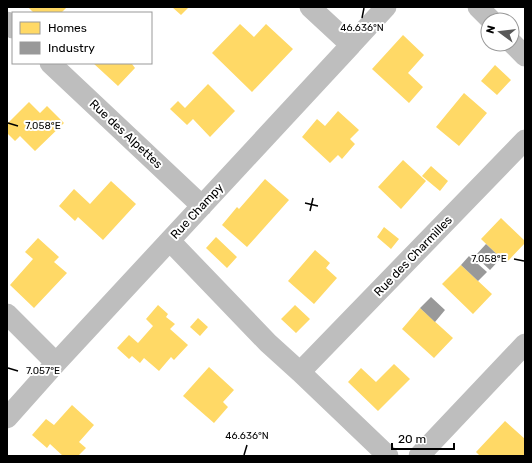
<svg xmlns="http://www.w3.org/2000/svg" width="532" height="463" font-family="Rubik,sans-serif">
  <rect width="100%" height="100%" fill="#fff"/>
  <path fill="#ffd966" d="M28 7H67L61 13H34Z
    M172 7H189L181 15Z
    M240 24 254 37 266 24 293 49 252 92 212 53Z
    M403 35 424 55 408 73 423 87 409 103 372 69Z
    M93 63H133L132 64 135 68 118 86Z
    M495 65 511 80 497 95 481 81Z
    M208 84 235 111 210 137 193 119 187 125 170 109 178 101 185 108Z
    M464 93 487 113 459 146 436 127Z
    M29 102 40 113 47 106 64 123 35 151 20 136 15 141 7 133V124Z
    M338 111 359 130 350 139 355 144 342 159 338 155 330 163 302 137 317 119 325 126Z
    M403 160 426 181 401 209 378 187Z
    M431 166 448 181 440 191 422 176Z
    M265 179 289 200 247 247 222 225 237 207 239 209Z
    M111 181 136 204 103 240 78 217 75 221 59 206 74 189 90 204Z
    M501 218 525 241V243L506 263 481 239Z
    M384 227 399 239 391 249 377 237Z
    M216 237 237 257 227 268 206 248Z
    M38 238 59 257 54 262 67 273 34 308 10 285 33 259 25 252Z
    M315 250 330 263 326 268 337 278 314 304 288 281Z
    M461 265 492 294 473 314 442 284Z
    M158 305 168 314 166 317 175 324 170 329 188 345 174 360 171 357 159 371 144 358 140 363 132 356 129 359 117 348 129 335 138 343 153 326 146 319Z
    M295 305 310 319 296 333 281 319Z
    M420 308 453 338 434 358 402 329Z
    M198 318 208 327 200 336 190 327Z
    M394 364 410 379 378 411 348 382 361 368 376 382Z
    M209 367 234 390 223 402 228 407 214 423 183 396Z
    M72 405 94 425 79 442 86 448 78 456H63L50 444 47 448 32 435 46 419 54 425Z
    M505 421 525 439V456H480L476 452Z"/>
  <path fill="#999" d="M486 244 501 258 490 270 475 256Z
    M469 256 487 272 478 281 461 265Z
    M431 297 445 310 435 322 420 308Z"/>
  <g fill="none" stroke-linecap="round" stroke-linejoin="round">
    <path stroke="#bebebe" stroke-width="21" d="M478 7 491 20
      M7 22 13 28
      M512 43 525 56
      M351 45 386 7
      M50 63 202 206
      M170 241 268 343 300 372 525 140
      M7 314 56 363
      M300 372 388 456
      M7 418 56 363 351 45 310 7
      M419 456 525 344"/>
  </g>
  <path fill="none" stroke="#000" stroke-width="1.5" d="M362 18 364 8M8 123 18 126M305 203 318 206M310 211 313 198M514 259 524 261M8 368 18 371M244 455 247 445"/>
  <g text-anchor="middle" stroke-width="4" stroke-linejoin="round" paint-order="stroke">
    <g font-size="12" fill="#000" stroke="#fff">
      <text transform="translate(126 134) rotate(43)" y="4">Rue des Alpettes</text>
      <text transform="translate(197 211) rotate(-47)" y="4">Rue Champy</text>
      <text transform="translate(413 256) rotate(-46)" y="4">Rue des Charmilles</text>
    </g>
  </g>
  <g font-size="10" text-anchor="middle" fill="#000" stroke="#fff" stroke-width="4" stroke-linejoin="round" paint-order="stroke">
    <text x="362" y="31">46.636°N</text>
    <text x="43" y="129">7.058°E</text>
    <text x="489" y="262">7.058°E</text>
    <text x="43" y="374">7.057°E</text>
    <text x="247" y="439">46.636°N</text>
  </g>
  <rect width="532" height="463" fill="none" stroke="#000000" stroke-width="16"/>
  <rect x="12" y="12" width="140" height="52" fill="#ffffff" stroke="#999999"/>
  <rect x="20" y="22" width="20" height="12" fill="#ffd966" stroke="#999999"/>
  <text x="48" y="32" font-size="12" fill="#000000">Homes</text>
  <rect x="20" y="42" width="20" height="12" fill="#999999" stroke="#999999"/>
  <text x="48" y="52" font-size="12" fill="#000000">Industry</text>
  <g transform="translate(500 32) rotate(285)"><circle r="19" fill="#ffffff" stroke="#999999"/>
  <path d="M0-3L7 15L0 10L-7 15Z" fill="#595959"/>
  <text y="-6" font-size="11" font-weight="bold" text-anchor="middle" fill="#000000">N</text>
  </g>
  <path d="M392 443v6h62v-6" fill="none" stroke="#000000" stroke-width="2"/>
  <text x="398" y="443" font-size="12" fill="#000000" stroke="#ffffff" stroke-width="3" paint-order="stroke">20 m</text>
</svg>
